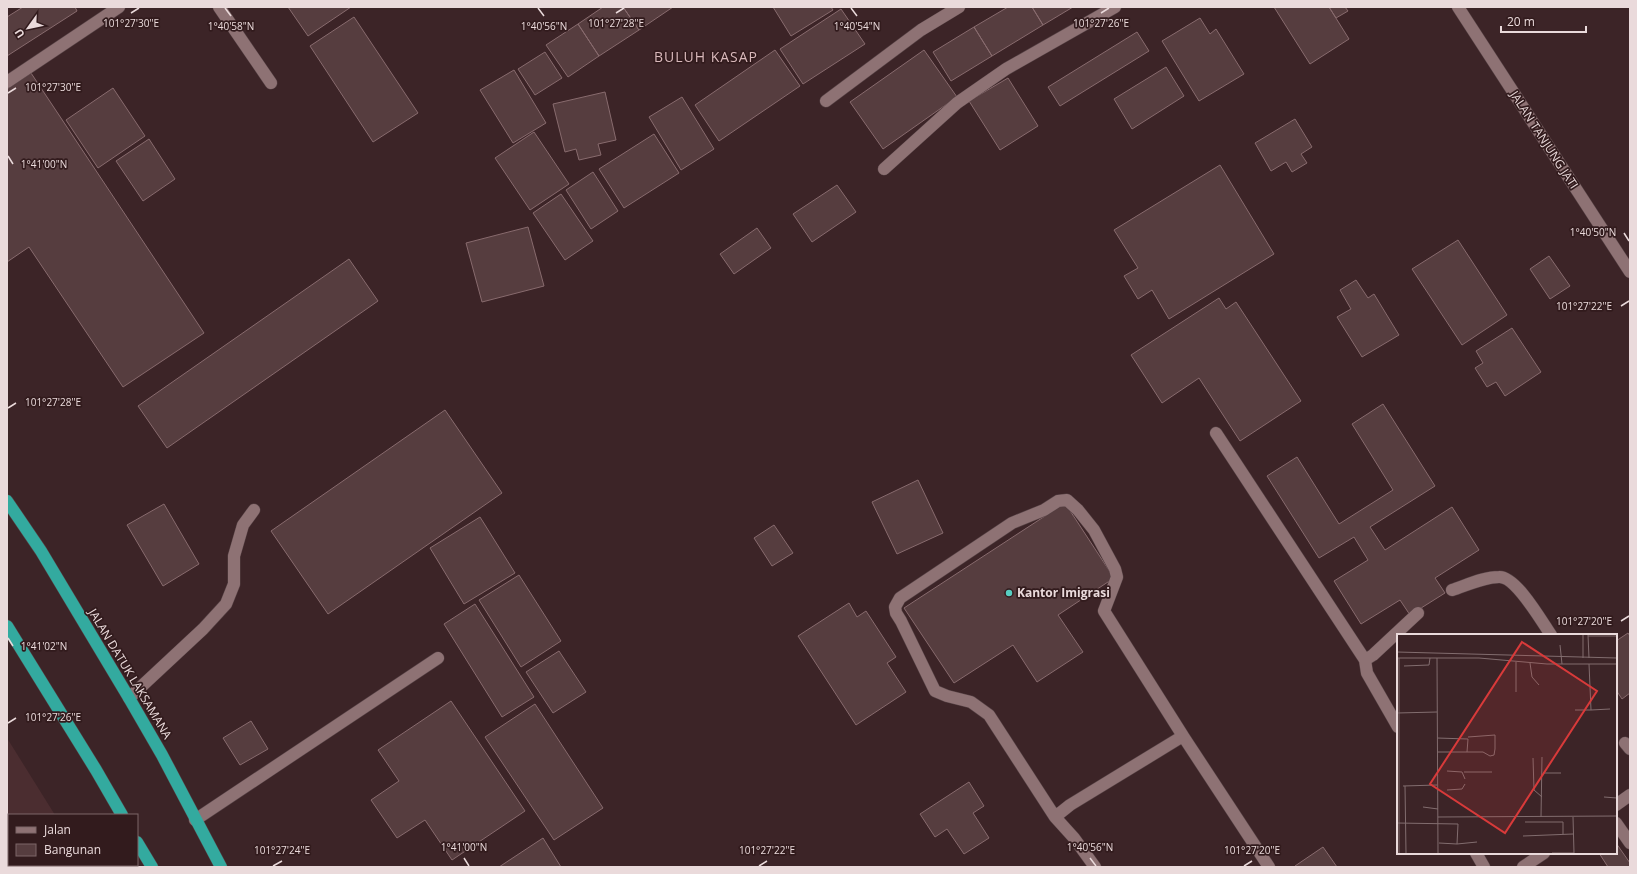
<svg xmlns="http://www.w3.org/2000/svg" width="1637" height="874" font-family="'Open Sans',sans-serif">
  <rect width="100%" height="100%" fill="#3c2427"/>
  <path fill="#4b2d30" d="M7 738 55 815H9V865H86L88 867H7Z"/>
  <path fill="#563d3f" stroke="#886b6e" d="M23 7H75L77 11 7 56V17Z
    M288 7H351L308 36Z
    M603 7H623L639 30 599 56 578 24Z
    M623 7H673L639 30Z
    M773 7H831L833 10 791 36Z
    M1008 7H1032L1043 25 992 56 974 27Z
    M1032 7H1073L1043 25Z
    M1274 7H1329L1349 39 1310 64Z
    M1329 7H1345L1348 11 1336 18Z
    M841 9 865 44 803 84 780 49Z
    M354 17 418 113 373 142 310 46Z
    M1200 18 1210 34 1216 29 1244 74 1199 101 1162 41Z
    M578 24 599 56 568 77 546 45Z
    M974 27 992 56 951 81 933 52Z
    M1137 32 1149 51 1060 106 1048 87Z
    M775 50 800 86 719 141 695 105Z
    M924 50 957 97 883 149 850 102Z
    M545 52 562 78 535 95 518 69Z
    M1166 67 1184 96 1132 129 1114 99Z
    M514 70 546 123 513 143 480 90Z
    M31 73 204 333 123 387 29 247 7 262V89Z
    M1008 78 1038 126 1000 150 969 101Z
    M113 88 145 136 98 168 66 120Z
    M605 92 616 140 598 144 601 155 579 160 576 149 565 152 553 104Z
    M682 97 714 149 681 170 649 117Z
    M1295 119 1312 147 1301 154 1307 163 1292 172 1286 162 1271 171 1255 143Z
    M534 132 569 184 530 210 495 158Z
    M654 134 679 173 624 208 599 169Z
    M149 139 175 179 143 201 116 161Z
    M1220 165 1274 254 1169 319 1152 290 1138 299 1124 276 1138 268 1114 230Z
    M593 172 618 211 591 229 566 190Z
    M837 185 856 212 812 242 793 214Z
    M561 194 593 241 565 260 533 213Z
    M528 227 544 286 482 302 466 243Z
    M757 228 771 248 734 274 720 254Z
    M1458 240 1507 315 1462 345 1412 269Z
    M1549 256 1570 286 1550 299 1530 269Z
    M349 259 378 301 167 448 138 406Z
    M1356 280 1368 298 1374 294 1399 335 1362 357 1337 317 1351 309 1340 290Z
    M1219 298 1226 309 1236 302 1301 401 1240 441 1199 378 1162 403 1131 355Z
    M1512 328 1541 372 1505 396 1496 382 1487 387 1475 368 1483 363 1476 351Z
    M1383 404 1435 486 1370 527 1385 550 1452 507 1479 550 1435 578 1445 593 1410 615 1400 600 1361 624 1334 581 1368 560 1354 537 1319 558 1267 476 1297 457 1339 524 1393 490 1352 424Z
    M445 410 502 493 328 614 271 531Z
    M918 480 943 533 897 554 872 502Z
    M1065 503 1114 578 1058 615 1083 652 1037 682 1013 645 954 683 904 608Z
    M164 504 199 564 163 586 127 525Z
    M480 517 515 573 464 604 430 548Z
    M774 525 793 553 772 566 754 538Z
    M519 575 561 641 521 667 479 600Z
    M849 603 857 617 866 611 896 657 887 663 906 692 856 725 798 636Z
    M475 604 534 697 502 717 444 624Z
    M1628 633 1630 636V693L1622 699 1616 690V641Z
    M559 651 586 692 553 713 526 672Z
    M451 701 525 811 452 860 425 820 397 838 371 800 399 781 378 750Z
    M535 704 603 808 554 840 485 737Z
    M251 721 268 749 240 765 223 738Z
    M969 782 984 806 973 813 989 838 964 854 947 829 935 837 920 814Z
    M543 838 561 867H499Z
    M1616 843 1630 863V867H1608L1599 853H1616Z
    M1323 847 1337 867H1296L1295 866Z"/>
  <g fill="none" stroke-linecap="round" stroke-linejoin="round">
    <defs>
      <path id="lane" d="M219 7 271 83
        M7 82 119 7
        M826 101 921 30 959 7
        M884 169 957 103 1006 69 1115 7
        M1216 433 1365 660
        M1452 590C1467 585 1484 577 1499 577 1516 576 1542 622 1551 635
        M129 698 203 629 226 604 234 584V556L243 525 254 510
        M1398 727 1367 673 1365 660 1373 655 1418 613
        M1625 743 1630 749
        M1055 817 989 715 971 702 947 696 935 691 901 621 896 613 895 607 900 598 1012 523 1044 510 1058 501 1067 500 1078 510 1094 530 1115 569 1117 577 1104 611 1183 736
        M195 820 438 658
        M1476 853 1484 867
        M1095 867 1074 838 1055 817 1070 805 1183 736 1269 867"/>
      <path id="street" d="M1458 7 1630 272
        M1616 805 1630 795
        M1616 823 1630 843
        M1523 867 1544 853"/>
      <path id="highway" d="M7 501 41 551 129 698 162 755 221 867
        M7 626 96 770 122 815
        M137 842 152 867"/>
    </defs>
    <use href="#lane" stroke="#564245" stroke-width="13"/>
    <use href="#street" stroke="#564245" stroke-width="13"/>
    <use href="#highway" stroke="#564245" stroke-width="13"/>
    <use href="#lane" stroke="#8e7274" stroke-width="12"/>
    <use href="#street" stroke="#8e7274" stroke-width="12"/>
    <use href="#highway" stroke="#33aa9f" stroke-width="12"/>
  </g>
  <path fill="none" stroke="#eadadb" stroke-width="1.5" d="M225 8 231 16M538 8 544 16M851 8 857 16M131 13 139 8M616 13 624 8M1101 13 1109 8M8 93 16 88M8 156 13 164M1624 233 1629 241M1621 306 1629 301M8 408 16 403M1621 621 1629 616M8 638 13 646M8 723 16 718M464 858 469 866M1090 858 1096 866M273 866 282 861M759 866 767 861M1244 866 1252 861"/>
  <circle fill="#57cec2" stroke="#321b1d" stroke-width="1.5" cx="1009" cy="593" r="4"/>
  <g text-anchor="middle" stroke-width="3.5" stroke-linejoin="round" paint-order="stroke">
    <g font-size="12" fill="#eadadb" stroke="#321b1d">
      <text transform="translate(1544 140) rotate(57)" y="4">JALAN TANJUNG JATI</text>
      <text transform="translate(130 674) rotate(59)" y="4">JALAN DATUK LAKSAMANA</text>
    </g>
    <g font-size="12" font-weight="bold" fill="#eadadb" stroke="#321b1d" text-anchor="start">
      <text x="1017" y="597">Kantor Imigrasi</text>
    </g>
    <g font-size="14" letter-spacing="1" fill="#d9b9bb" stroke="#321b1d">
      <text x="706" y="62">BULUH KASAP</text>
    </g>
  </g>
  <g transform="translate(1397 634)">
    <rect width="220" height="220" fill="#3c2427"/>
    <path fill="none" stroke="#826d6f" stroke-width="1" d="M191 1 192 24M191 2H220M163 11 165 30M0 18 220 24M0 24H82L150 30H220M40 24 41 219M186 24V1M119 28V58M133 29 135 43 142 51M7 32 32 31 33 24M178 76H194L192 30M194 76 213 75M0 79 40 78M40 104 71 105 70 118H40M70 118H86L93 122 97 121 98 115V101L71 103M136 124 137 156 145 163M50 137 65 138 68 145M67 138H95M146 139H164M6 152 40 151M8 152 9 219M50 156 65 155 68 150M207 163 220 164M26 173 41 175M41 183 220 182M144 183 145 123M176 183 177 219M128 188H166V200M0 189 61 190 60 210 42 209M126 202 176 200M60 210 80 208M2 219V24M155 219H177"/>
    <path fill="#d83a3a" fill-opacity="0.15" stroke="#d83a3a" stroke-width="2" d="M125 8 200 57 108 199 33 150Z"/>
    <rect width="220" height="220" fill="none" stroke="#eadadb" stroke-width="2"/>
  </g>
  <g font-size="10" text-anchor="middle" fill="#eadadb" stroke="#321b1d" stroke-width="3.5" stroke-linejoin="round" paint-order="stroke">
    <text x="131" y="27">101°27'30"E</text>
    <text x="616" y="27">101°27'28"E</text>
    <text x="1101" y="27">101°27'26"E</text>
    <text x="231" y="30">1°40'58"N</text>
    <text x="544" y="30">1°40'56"N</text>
    <text x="857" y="30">1°40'54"N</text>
    <text x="53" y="91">101°27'30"E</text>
    <text x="44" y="168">1°41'00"N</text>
    <text x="1593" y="236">1°40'50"N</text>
    <text x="1584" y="310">101°27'22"E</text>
    <text x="53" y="406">101°27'28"E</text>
    <text x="1584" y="625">101°27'20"E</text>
    <text x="44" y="650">1°41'02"N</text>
    <text x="53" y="721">101°27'26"E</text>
    <text x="464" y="851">1°41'00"N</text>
    <text x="1090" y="851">1°40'56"N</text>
    <text x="282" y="854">101°27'24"E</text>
    <text x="767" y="854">101°27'22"E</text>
    <text x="1252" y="854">101°27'20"E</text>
  </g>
  <rect width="1637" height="874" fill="none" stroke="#eadadb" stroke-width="16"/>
  <rect x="8" y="814" width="130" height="52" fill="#321b1d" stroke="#7c6769"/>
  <rect x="16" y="827" width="20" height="6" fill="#8e7274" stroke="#7c6769"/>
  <text x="44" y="834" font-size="12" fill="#eadadb">Jalan</text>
  <rect x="16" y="844" width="20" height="12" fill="#563d3f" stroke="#7c6769"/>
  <text x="44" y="854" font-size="12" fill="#eadadb">Bangunan</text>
  <g transform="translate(28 28) rotate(237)" stroke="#321b1d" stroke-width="3" paint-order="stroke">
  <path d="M0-3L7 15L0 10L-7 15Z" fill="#eadadb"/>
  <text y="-6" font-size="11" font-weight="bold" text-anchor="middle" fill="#eadadb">U</text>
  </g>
  <path d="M1501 26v6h85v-6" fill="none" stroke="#eadadb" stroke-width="2"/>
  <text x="1507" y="26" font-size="12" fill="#eadadb" stroke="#321b1d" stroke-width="3" paint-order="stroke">20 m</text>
</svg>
